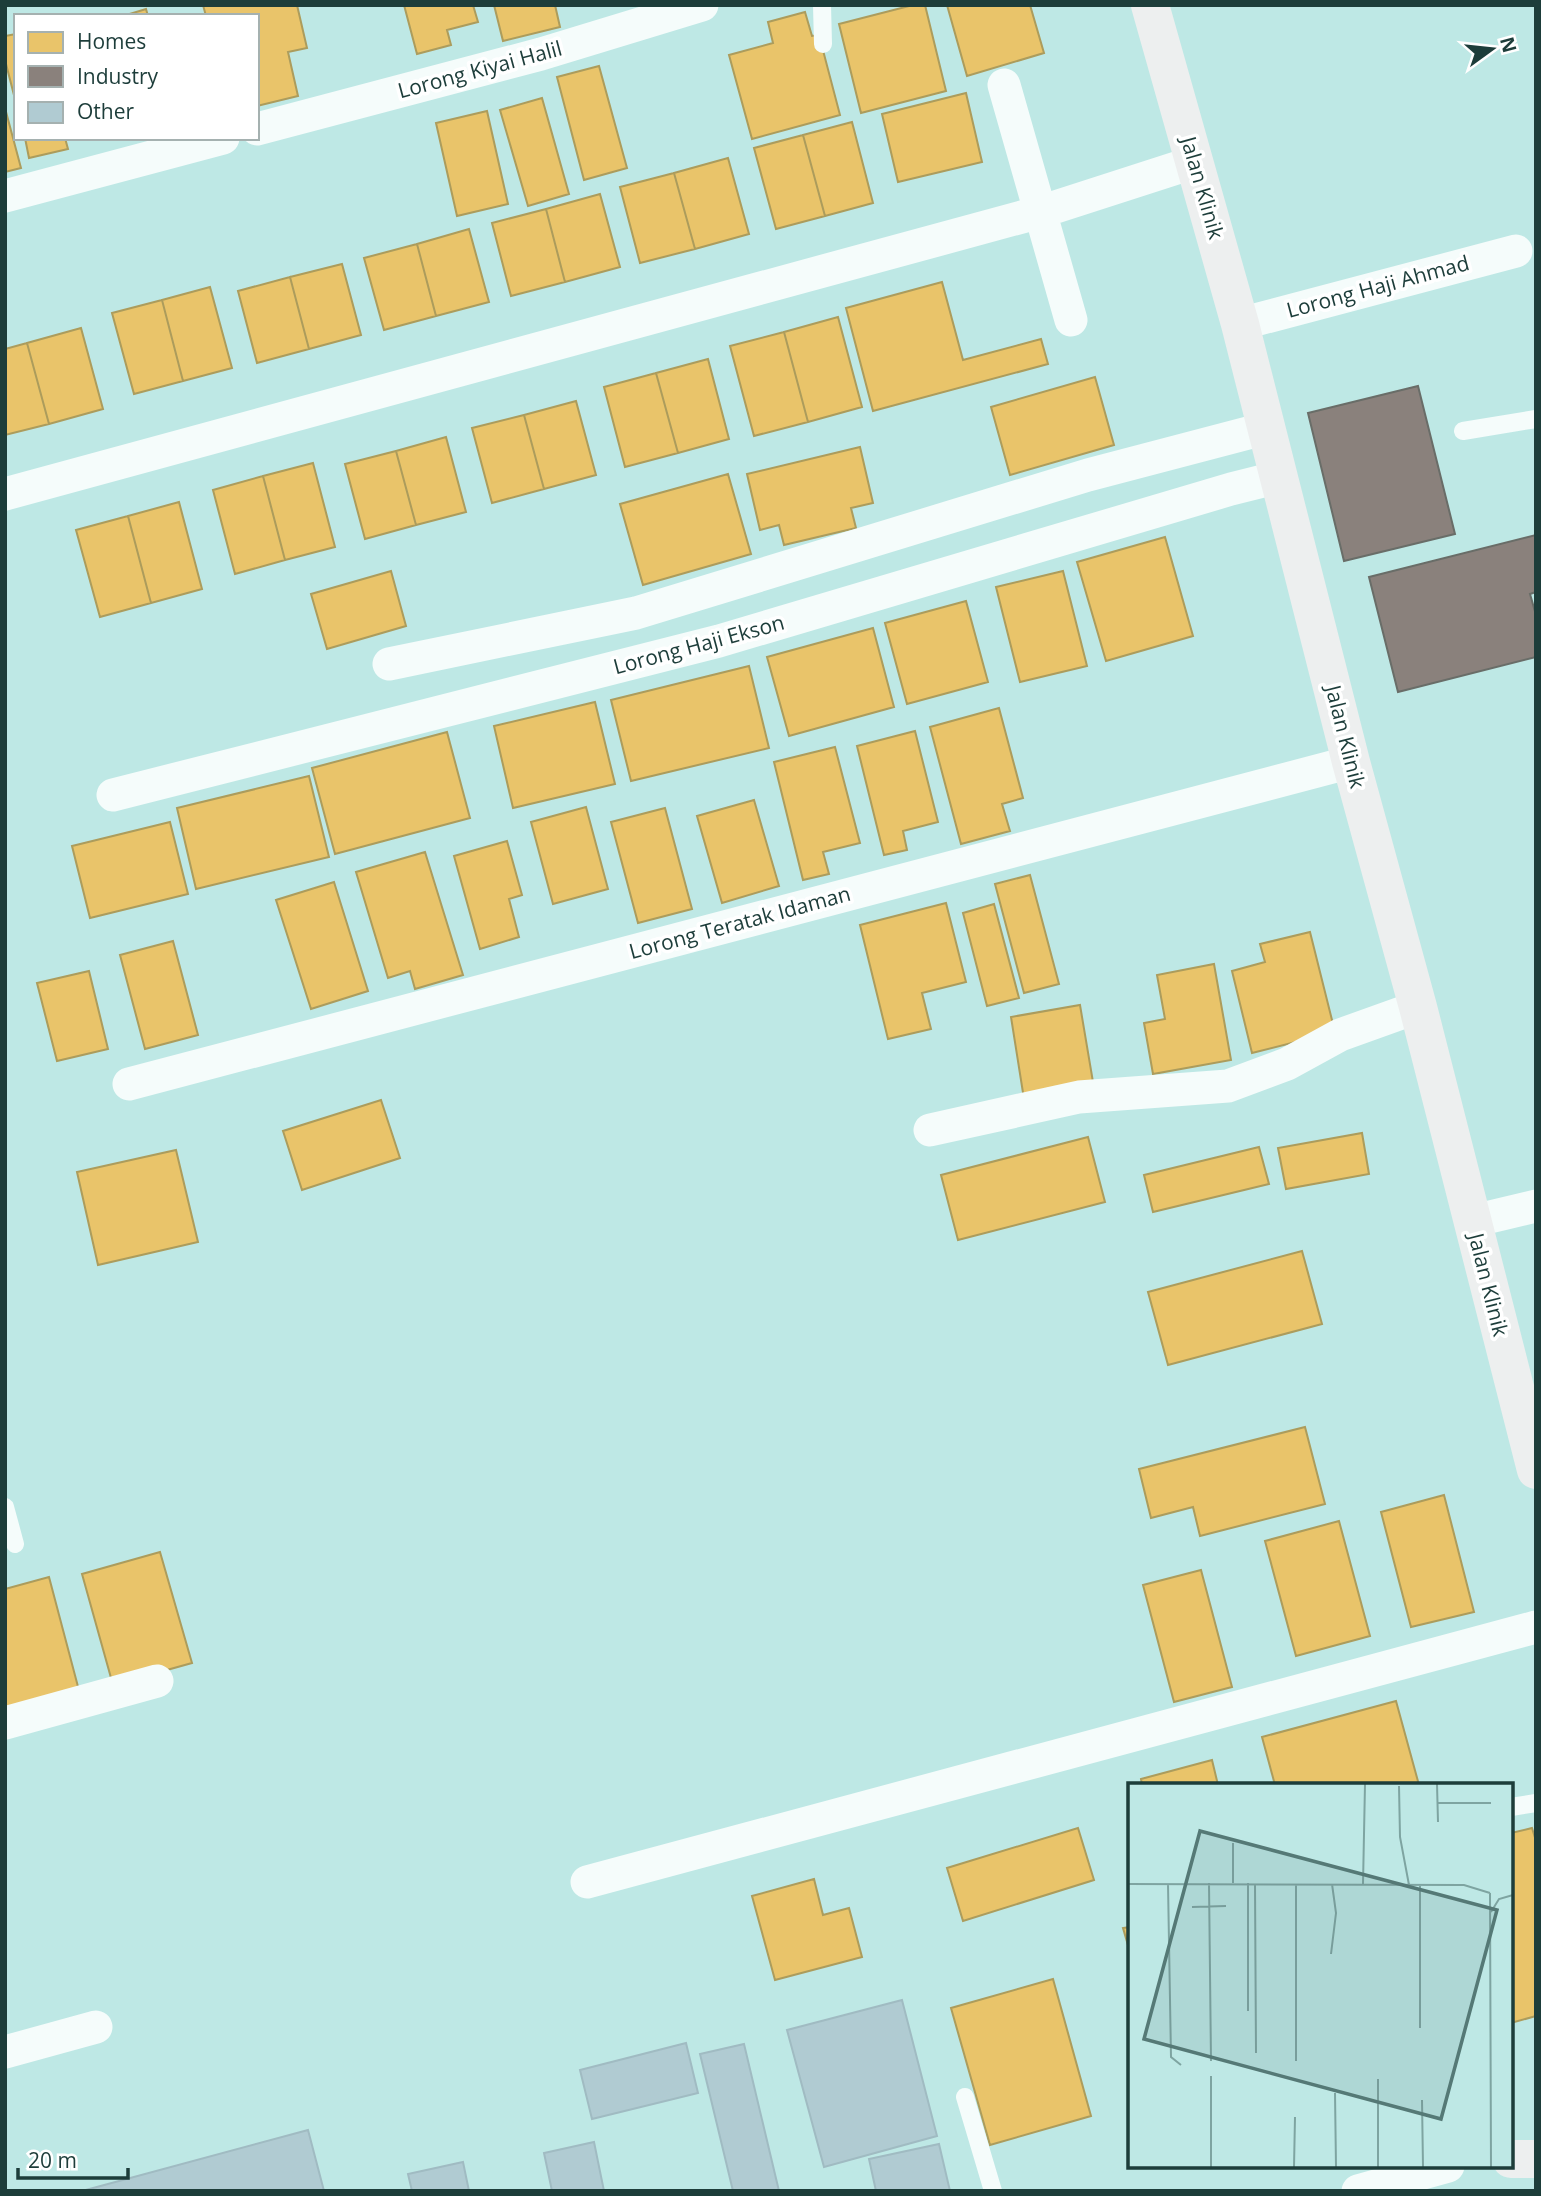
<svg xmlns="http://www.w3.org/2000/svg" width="1541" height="2196" font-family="'Open Sans',sans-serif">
  <rect width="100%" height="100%" fill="#bee8e5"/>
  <path fill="#e9c46a" stroke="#ac9c5c" stroke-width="2" d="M203 5H297L307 48 288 52 298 96 257 106V16H206Z
    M404 5H473L478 22 447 30 451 45 417 54Z
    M494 5H555L560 27 503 41Z
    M913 5H925L946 91 861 113 839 24Z
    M947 5H1030L1044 53 967 76Z
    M146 9 148 16H123Z
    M805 12 812 36 819 35 840 115 752 139 729 55 773 43 768 22Z
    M16 34V103L5 60V36Z
    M599 66 627 168 584 180 557 77Z
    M966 93 982 162 898 182 882 114Z
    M542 98 569 194 528 206 500 110Z
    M5 108 21 168 5 172Z
    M487 111 508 204 457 216 436 123Z
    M852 122 873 203 825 216 803 135Z
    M803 135 825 216 776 229 754 148Z
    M25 138H65L68 149 29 158Z
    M728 158 749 234 695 249 674 173Z
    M674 173 695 249 640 263 620 187Z
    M600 194 620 267 565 282 546 209Z
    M546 209 565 282 511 296 492 223Z
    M469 229 489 302 436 316 417 244Z
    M417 244 436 316 384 330 364 258Z
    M342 264 361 335 309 349 290 277Z
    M290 277 309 349 257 363 238 291Z
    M942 282 963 360 1041 339 1048 364 873 411 846 308Z
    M210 287 232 368 183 381 162 300Z
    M162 300 183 381 134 394 112 313Z
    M838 317 862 407 808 422 784 332Z
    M81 328 103 409 49 424 27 343Z
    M784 332 808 422 754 436 730 346Z
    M27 343 49 424 5 435V349Z
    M708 359 729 439 678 453 656 373Z
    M656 373 678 453 625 467 604 387Z
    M1095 377 1114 445 1010 475 991 407Z
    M576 401 596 475 544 489 524 415Z
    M524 415 544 489 492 503 472 428Z
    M446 437 466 512 416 525 396 451Z
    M860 447 873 503 851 508 856 528 784 545 779 525 760 530 747 474Z
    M396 451 416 525 365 539 345 464Z
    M313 463 335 547 285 560 263 476Z
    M728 474 751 554 643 585 620 504Z
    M263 476 285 560 235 574 213 490Z
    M179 502 202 589 151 603 128 516Z
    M128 516 151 603 100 617 76 530Z
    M1165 537 1193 636 1106 661 1077 562Z
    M391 571 406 626 327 649 311 594Z
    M1063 571 1087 666 1020 682 996 587Z
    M966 601 988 682 907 704 885 623Z
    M873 628 894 707 789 736 767 657Z
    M749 666 769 748 631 781 611 700Z
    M595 702 615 784 513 808 494 726Z
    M999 708 1023 798 1002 804 1010 831 961 844 930 727Z
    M915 731 938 822 903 831 907 850 884 855 857 746Z
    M447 732 470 818 335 854 312 768Z
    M835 747 860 843 823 852 829 874 803 880 774 762Z
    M309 776 329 857 196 889 177 808Z
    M754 800 779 886 722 903 697 816Z
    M586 807 608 889 553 904 531 822Z
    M665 808 692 909 638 923 611 822Z
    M170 822 188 894 90 918 72 846Z
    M507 841 522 895 509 899 519 937 480 949 454 856Z
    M425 852 463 975 415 989 410 971 388 978 356 872Z
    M1030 875 1059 984 1024 993 995 884Z
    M334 882 368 991 311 1009 276 900Z
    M946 903 966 982 922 993 931 1029 888 1039 860 925Z
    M994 904 1019 998 987 1006 963 913Z
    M1310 932 1335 1032 1252 1053 1232 971 1265 962 1260 944Z
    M173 941 198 1035 145 1049 120 955Z
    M1214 964 1231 1060 1153 1074 1144 1023 1165 1019 1157 975Z
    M89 971 108 1049 57 1061 37 983Z
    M1080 1005 1094 1088 1024 1099 1011 1017Z
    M381 1100 400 1158 302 1190 283 1131Z
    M1362 1133 1369 1174 1286 1189 1278 1148Z
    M1088 1137 1105 1202 958 1240 941 1175Z
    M1259 1147 1269 1184 1153 1212 1144 1175Z
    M176 1150 198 1242 98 1265 77 1172Z
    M1302 1251 1322 1324 1168 1365 1148 1292Z
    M1305 1427 1325 1504 1200 1536 1193 1507 1151 1518 1139 1469Z
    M1444 1495 1474 1612 1411 1627 1381 1512Z
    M1339 1521 1370 1636 1296 1656 1265 1541Z
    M160 1552 192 1663 113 1685 82 1574Z
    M1201 1570 1232 1687 1174 1702 1143 1585Z
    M49 1577 81 1698 5 1719V1589Z
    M1396 1701 1419 1785H1275L1262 1737Z
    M1212 1760 1218 1785H1142L1141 1779Z
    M1078 1828 1094 1880 963 1921 947 1868Z
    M1532 1828 1536 1841V2016L1511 2023V1833Z
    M814 1879 823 1915 849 1908 862 1957 775 1980 752 1896Z
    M1130 1927V1952L1123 1928Z
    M1053 1979 1091 2116 990 2145 951 2008Z"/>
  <path fill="#8a817c" stroke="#696d68" stroke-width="2" d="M1418 386 1455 534 1344 561 1308 413Z
    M1536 535V592L1530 594 1536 615V657L1398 692 1369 577Z"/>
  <path fill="#b0cbd2" stroke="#a0bbc2" stroke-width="2" d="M902 2000 937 2136 824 2167 787 2030Z
    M686 2043 698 2093 592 2119 580 2070Z
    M744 2044 779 2191H733L700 2054Z
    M308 2130 324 2191H82Z
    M594 2142 604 2191H552L544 2153Z
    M939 2144 950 2191H876L869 2159Z
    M463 2162 469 2191H412L408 2174Z"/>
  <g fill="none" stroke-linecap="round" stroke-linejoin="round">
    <path stroke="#f5fcfb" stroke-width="18" d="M822 5 823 44
      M1463 431 1536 419
      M5 1507 15 1544
      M1511 1807 1536 1803
      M965 2097 993 2191"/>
    <path stroke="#f5fcfb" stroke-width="33" d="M1004 85 1071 320
      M257 129 541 54 702 5
      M5 196 223 138
      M1240 324 1516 251
      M5 494 1040 212 1195 162
      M389 664 636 613 1088 475 1267 428
      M113 795 719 641 1231 489 1279 477
      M129 1084 1351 762
      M930 1130 1079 1097 1228 1086 1287 1064 1340 1035 1418 1007
      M1473 1221 1536 1206
      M5 1723 157 1681
      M587 1882 1536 1627
      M5 2052 96 2027
      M1358 2191 1448 2166"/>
    <path stroke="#edefef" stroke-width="38" d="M1150 5 1240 324 1351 762 1418 1007 1536 1470
      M1511 2159H1536"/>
  </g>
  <g text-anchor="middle" stroke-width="7" stroke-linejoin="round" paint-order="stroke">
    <g font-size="21" fill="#1d3d3a" stroke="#fff">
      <text transform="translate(480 70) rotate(-15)" y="7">Lorong Kiyai Halil</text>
      <text transform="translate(1202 188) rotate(74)" y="7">Jalan Klinik</text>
      <text transform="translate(1378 287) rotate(-15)" y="7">Lorong Haji Ahmad</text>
      <text transform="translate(699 645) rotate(-15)" y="7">Lorong Haji Ekson</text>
      <text transform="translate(1345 737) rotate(76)" y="7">Jalan Klinik</text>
      <text transform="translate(740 923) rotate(-15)" y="7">Lorong Teratak Idaman</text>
      <text transform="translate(1488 1285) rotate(76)" y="7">Jalan Klinik</text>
    </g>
  </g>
  <g transform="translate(1128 1783)">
    <rect width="385" height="385" fill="#bee8e5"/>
    <path fill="none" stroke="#7ea4a1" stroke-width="2" d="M309 1 310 39M271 3 272 54 281 102M310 20H363M81 100 83 278M105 100V60M120 100V228M0 101 336 102 362 110M40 101 43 274 53 282M127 101 128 270M235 101 237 1M292 102V245M362 110 363 384M64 124 98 123M363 129 371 116 385 112M203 171 208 130 204 101M168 278V101M250 296V384M207 310 208 384M294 317 295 384M83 384V293M166 384 167 334"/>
    <path fill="#557976" fill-opacity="0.15" stroke="#557976" stroke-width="3.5" d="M72 48 369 127 313 336 16 256Z"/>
    <rect width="385" height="385" fill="none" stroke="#1d3d3a" stroke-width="3.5"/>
  </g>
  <rect width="1541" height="2196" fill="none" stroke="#1d3d3a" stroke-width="14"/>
  <rect x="14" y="14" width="245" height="126" fill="#ffffff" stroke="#a5b1b0" stroke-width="2"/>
  <rect x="28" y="32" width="35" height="21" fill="#e9c46a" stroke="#a5b1b0" stroke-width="2"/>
  <text x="77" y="49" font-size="21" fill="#1d3d3a">Homes</text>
  <rect x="28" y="66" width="35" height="21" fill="#8a817c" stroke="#a5b1b0" stroke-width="2"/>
  <text x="77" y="84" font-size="21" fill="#1d3d3a">Industry</text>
  <rect x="28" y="102" width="35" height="21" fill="#b0cbd2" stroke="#a5b1b0" stroke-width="2"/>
  <text x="77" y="119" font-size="21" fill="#1d3d3a">Other</text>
  <g transform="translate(1492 49) rotate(75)" stroke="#ffffff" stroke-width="5" paint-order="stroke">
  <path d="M0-5L12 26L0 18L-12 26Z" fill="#1d3d3a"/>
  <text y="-10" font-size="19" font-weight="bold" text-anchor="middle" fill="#1d3d3a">N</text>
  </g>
  <path d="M18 2168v10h110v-10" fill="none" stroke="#1d3d3a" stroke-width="3.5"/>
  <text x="28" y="2168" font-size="21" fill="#1d3d3a" stroke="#ffffff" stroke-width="5" paint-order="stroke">20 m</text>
</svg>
